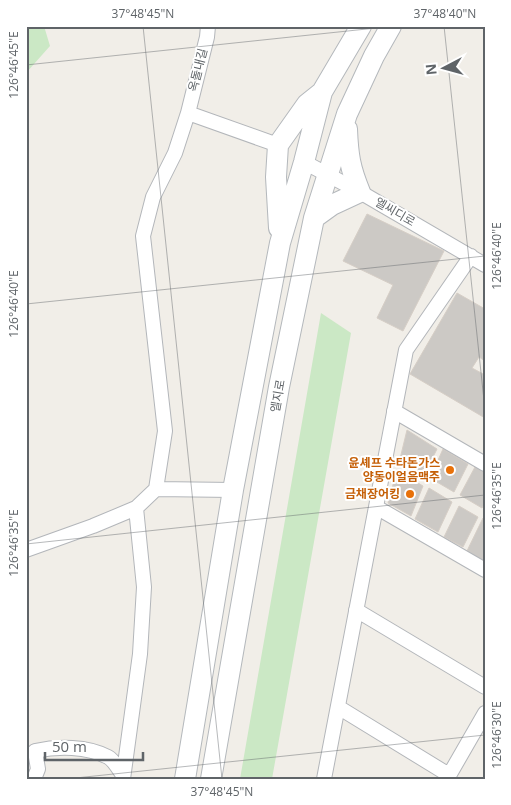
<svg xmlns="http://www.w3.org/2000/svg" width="511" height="805" font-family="'Open Sans','Noto Sans KR',sans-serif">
  <rect width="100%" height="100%" fill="#f1eee8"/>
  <path fill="#cbe8c5" d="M26 26H44L50 46 26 73Z
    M321 313 351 333 272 779H240Z"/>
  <path fill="#ccc9c5" stroke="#d6cec6" d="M367 214 444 251 403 331 377 318 393 285 343 261Z
    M457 293 485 309V361L479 357 472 368 485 375V418L410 374Z
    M407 430 437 449 423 477 399 463Z
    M443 449 468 464 454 492 430 478Z
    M475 467 485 473V503L482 508 460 495Z
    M397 470 423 486 411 516 388 503Z
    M429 488 452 502 438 532 415 519Z
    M459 506 478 517 463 547 444 537Z
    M483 518 485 519V562L466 553Z"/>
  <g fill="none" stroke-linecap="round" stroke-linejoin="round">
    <defs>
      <path id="minor" d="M188 113 278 145
        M304 162 360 192 485 265
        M394 411 485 464
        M156 489 233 490
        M376 507 485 570
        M26 550 93 526 136 508
        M356 610 485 687
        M338 707 449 775
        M34 779 38 769 35 751C58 746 87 746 108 757 114 760 119 770 123 775
        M123 779 140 654 144 587 136 508 156 489 165 431 143 236 153 197 175 153 188 113 207 37 208 26
        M324 779 406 350 471 256
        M447 779 485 713"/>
      <path id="secondary" d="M314 218 332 205 360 192C350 168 348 155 347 129
        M279 228 276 177 278 145 307 104 322 92
        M185 779 233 490 280 243 304 162 322 92 361 26
        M211 779 279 387 314 218 347 114 374 56 391 26"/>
    </defs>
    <use href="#minor" stroke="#b3b6ba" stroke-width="16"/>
    <use href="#secondary" stroke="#b4b8bc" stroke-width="22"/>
    <use href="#minor" stroke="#fff" stroke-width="14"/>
    <use href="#secondary" stroke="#fff" stroke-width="20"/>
  </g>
  <path fill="none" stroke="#5f6468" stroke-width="1" stroke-opacity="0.45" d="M143 26 222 779M444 26 485 410M26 65 395 26M26 304 485 256M26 544 485 495M66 779 485 735"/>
  <g fill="#e8710a" stroke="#fff" stroke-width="2">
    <circle cx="450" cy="470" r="5"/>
    <circle cx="410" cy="494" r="5"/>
  </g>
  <g text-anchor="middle" stroke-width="4" stroke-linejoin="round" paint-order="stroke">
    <g font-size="12" fill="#5f6468" stroke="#fff">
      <text transform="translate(198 70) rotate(-76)" y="4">옥돌내길</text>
      <text transform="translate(395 212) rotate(30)" y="4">엘씨디로</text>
      <text transform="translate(278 396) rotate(-80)" y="4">엘지로</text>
    </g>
    <g font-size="12" font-weight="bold" fill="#c56008" stroke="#fff" text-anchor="end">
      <text x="440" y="467">윤셰프 수타돈가스<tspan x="440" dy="14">양동이얼음맥주</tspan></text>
      <text x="400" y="498">금채장어킹</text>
    </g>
  </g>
  <rect width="511" height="805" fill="none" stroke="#ffffff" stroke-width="55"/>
  <g transform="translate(444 68) rotate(264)" stroke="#ffffff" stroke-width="4" paint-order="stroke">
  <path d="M0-4L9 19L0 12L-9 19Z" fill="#5f6468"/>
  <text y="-8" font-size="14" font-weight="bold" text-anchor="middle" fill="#5f6468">N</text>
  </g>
  <path d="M45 752v8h98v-8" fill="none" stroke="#5f6468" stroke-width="2.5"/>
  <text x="52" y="752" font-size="15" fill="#5f6468" stroke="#ffffff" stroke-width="4" paint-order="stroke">50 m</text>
  <rect x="28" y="28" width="456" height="750" fill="none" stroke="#5f6468" stroke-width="2"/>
  <g font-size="12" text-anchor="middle" fill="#5f6468">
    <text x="143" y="18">37°48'45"N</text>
    <text x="445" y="18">37°48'40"N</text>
    <text transform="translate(14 65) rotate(-90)" y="4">126°46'45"E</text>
    <text transform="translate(497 256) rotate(-90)" y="4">126°46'40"E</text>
    <text transform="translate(14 304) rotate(-90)" y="4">126°46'40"E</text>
    <text transform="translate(497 496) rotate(-90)" y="4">126°46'35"E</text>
    <text transform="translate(14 543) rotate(-90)" y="4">126°46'35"E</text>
    <text transform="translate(497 735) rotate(-90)" y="4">126°46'30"E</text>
    <text x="222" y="796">37°48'45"N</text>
  </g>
</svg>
